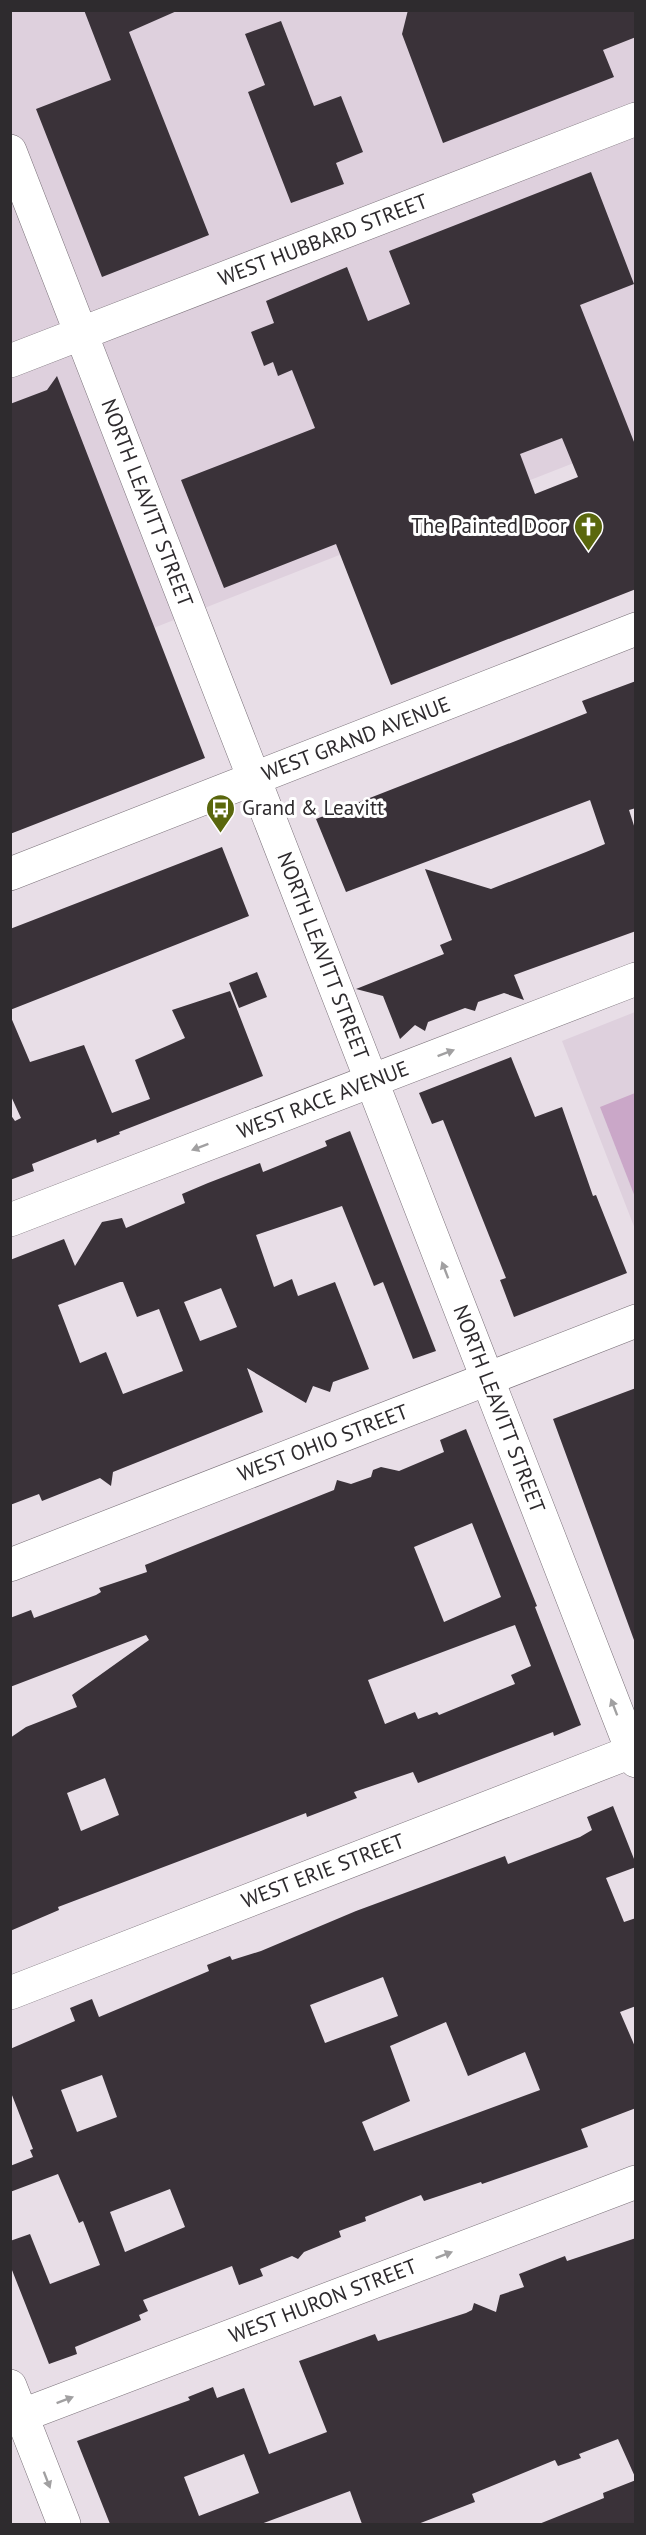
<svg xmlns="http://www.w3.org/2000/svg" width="646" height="2535" font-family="'PT Sans',sans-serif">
  <rect width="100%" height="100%" fill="#e8dee7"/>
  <path fill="#ded0dd" d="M11 11H635V439L11 684Z
    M635 1012V1229L562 1041Z"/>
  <path fill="#caa7c8" d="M635 1093V1197L600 1107Z"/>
  <path fill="#3a3239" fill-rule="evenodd" d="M84 10H179L129 32 209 235 102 277 36 109 111 80Z
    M408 10H636V37L603 50 614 77 443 143 402 34Z
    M281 21 314 106 341 96 363 152 336 163 344 184 291 203 248 92 265 85 245 34Z
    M591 172 634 284 580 305 636 447V589L391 685 336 544 224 588 181 480 315 428 292 370 278 376 273 362 264 366 251 332 274 323 266 301 347 267 368 321 410 304 389 251ZM562 438 578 477 535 494 520 454Z
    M57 376 205 758 10 834V404L47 390Z
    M636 681V808L629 810 636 832V931L514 975 524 1000 504 993 478 1002 475 1011 465 1008 428 1022 425 1031 415 1025 400 1039 383 996 356 989 444 954 440 945 452 940 425 869 491 889 586 852 605 844 590 800 346 892 316 819 587 713 582 701Z
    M222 847 249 916 10 1010V929Z
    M257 972 267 997 239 1008 229 983Z
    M230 991 263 1076 119 1132 120 1134 97 1143 96 1139 32 1164 34 1171 10 1180V1114L15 1121 21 1118 10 1094V1015L30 1062 84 1045 112 1113 150 1099 135 1060 185 1038 172 1010Z
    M511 1057 535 1117 562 1107 593 1196 596 1195 627 1273 514 1317 500 1280 506 1278 443 1120 432 1124 419 1093Z
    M350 1131 436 1351 413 1359 383 1282 374 1286 342 1206 256 1235 274 1287 292 1279 298 1296 335 1282 369 1369 333 1382 330 1392 313 1386 306 1403 247 1368 263 1412 113 1472 111 1486 100 1478 42 1501 39 1494 10 1505V1260L64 1239 75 1266 102 1222 122 1218 126 1228 185 1203 182 1194 208 1183 260 1163 263 1172 327 1146 325 1141ZM120 1282H123L137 1317 159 1309 183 1371 123 1394 106 1352 80 1363 58 1305ZM221 1288 237 1327 200 1341 184 1302Z
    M636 1388V1640H634L553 1419Z
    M466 1429 537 1606 535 1607 581 1725 554 1736 553 1732 418 1783 413 1772 354 1792 357 1798 307 1817 306 1813 58 1907 59 1910 10 1931V1738L26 1727 77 1707 72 1695 149 1640 146 1635 10 1687V1618L31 1610 34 1618 96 1595 101 1592 99 1588 147 1572 145 1565 334 1490 337 1480 351 1484 371 1477 373 1470 381 1467 399 1471 444 1452 440 1440ZM472 1523 501 1597 444 1622 414 1547ZM515 1625 531 1666 511 1675 515 1684 439 1715 437 1712 418 1719 415 1712 385 1724 368 1680ZM105 1778 119 1815 81 1831 67 1793Z
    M613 1806 636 1864V1867L606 1878 624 1922 636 1918V2006L620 2012 636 2049V2108L581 2129 588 2147 482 2184 481 2182 424 2201 421 2195 365 2217 366 2221 339 2231 341 2237 304 2252 298 2259 292 2256 260 2269 263 2276 239 2285 232 2266 143 2300 148 2311 139 2315 141 2320 75 2347 77 2354 49 2364 10 2265V2241L30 2234 50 2284 100 2265 83 2221 79 2223 58 2174 10 2192V2166L33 2157 30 2150 33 2149 10 2090V2049L75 2021 70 2008 92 1999 99 2017 209 1971 207 1965 230 1956 232 1960 261 1951 356 1911 505 1856 508 1864 580 1837 592 1830 587 1817ZM383 1977 398 2016 325 2043 310 2005ZM446 2022 468 2076 525 2052 540 2090 374 2151 362 2122 410 2101 390 2046ZM102 2075 117 2117 77 2132 61 2090ZM170 2189 185 2227 125 2252 110 2212Z
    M636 2238V2479L618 2439 579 2454 581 2458 558 2466 555 2460 472 2494 475 2502 418 2524H362L350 2491 261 2524H110L77 2441 190 2400 188 2397 213 2387 217 2398 244 2388 269 2454 327 2432 299 2361 375 2334 378 2341 466 2313 472 2310 474 2303 496 2312 500 2295 524 2287 519 2274 565 2256 567 2261ZM244 2454 259 2493 199 2516 184 2477Z
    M636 2480V2524H539L604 2498 603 2493Z"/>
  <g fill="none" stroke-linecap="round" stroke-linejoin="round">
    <defs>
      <path id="minor" d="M10 151 636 1761
        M10 361 636 119
        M10 1220 636 979
        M10 1565 636 1321
        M10 1993 636 1750
        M10 2386 64 2524
        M10 2420 636 2182"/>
      <path id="major" d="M10 874 636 629"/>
    </defs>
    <use href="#minor" stroke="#7a7179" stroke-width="34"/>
    <use href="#major" stroke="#7a7179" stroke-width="34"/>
    <use href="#minor" stroke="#fff" stroke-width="33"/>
    <use href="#major" stroke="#fff" stroke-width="33"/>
  </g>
  <defs><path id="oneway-solid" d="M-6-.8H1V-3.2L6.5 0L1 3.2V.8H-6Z" transform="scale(1.5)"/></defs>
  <g fill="#a1a0a1">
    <use href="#oneway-solid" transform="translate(446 1053) rotate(-21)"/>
    <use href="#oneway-solid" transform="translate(200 1147) rotate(159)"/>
    <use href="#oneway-solid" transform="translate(445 1270) rotate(-111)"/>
    <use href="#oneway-solid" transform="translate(614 1707) rotate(-111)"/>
    <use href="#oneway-solid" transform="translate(444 2255) rotate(-21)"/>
    <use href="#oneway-solid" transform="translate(65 2400) rotate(-21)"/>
    <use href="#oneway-solid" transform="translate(47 2480) rotate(69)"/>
  </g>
  <defs>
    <symbol id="church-pin" viewBox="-11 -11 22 30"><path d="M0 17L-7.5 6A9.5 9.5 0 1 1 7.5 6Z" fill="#5a670d" stroke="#fff"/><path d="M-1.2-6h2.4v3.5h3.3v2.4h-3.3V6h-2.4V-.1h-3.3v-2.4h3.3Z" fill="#fff"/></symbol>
    <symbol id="bus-pin" viewBox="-11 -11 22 30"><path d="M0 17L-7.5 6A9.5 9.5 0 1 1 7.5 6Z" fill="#5a670d" stroke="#fff"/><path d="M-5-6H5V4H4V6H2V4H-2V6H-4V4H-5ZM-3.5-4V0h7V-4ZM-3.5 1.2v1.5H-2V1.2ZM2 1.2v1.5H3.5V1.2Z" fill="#fff"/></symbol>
  </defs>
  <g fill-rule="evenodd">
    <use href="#church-pin" x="572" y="510" width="33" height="45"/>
    <use href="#bus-pin" x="204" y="792" width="33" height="45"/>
  </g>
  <g text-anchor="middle" stroke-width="6" stroke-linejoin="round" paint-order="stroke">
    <g font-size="21" fill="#2e2b2e" stroke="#fff">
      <text transform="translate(323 240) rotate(-21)" y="7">WEST HUBBARD STREET</text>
      <text transform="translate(147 503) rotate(69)" y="7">NORTH LEAVITT STREET</text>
      <text transform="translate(356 739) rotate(-21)" y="7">WEST GRAND AVENUE</text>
      <text transform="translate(323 956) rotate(69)" y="7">NORTH LEAVITT STREET</text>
      <text transform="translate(323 1100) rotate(-21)" y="7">WEST RACE AVENUE</text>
      <text transform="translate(499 1409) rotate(69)" y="7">NORTH LEAVITT STREET</text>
      <text transform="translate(323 1443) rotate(-21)" y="7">WEST OHIO STREET</text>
      <text transform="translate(323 1871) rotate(-21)" y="7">WEST ERIE STREET</text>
      <text transform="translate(323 2301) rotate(-21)" y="7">WEST HURON STREET</text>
    </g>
    <g font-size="21" fill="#2e2b2e" stroke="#fff" text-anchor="end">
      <text x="567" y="533">The Painted Door</text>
      <text x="242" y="815" text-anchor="start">Grand &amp; Leavitt</text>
    </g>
  </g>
  <rect width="646" height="2535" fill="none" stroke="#2e2b2e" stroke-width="24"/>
</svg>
